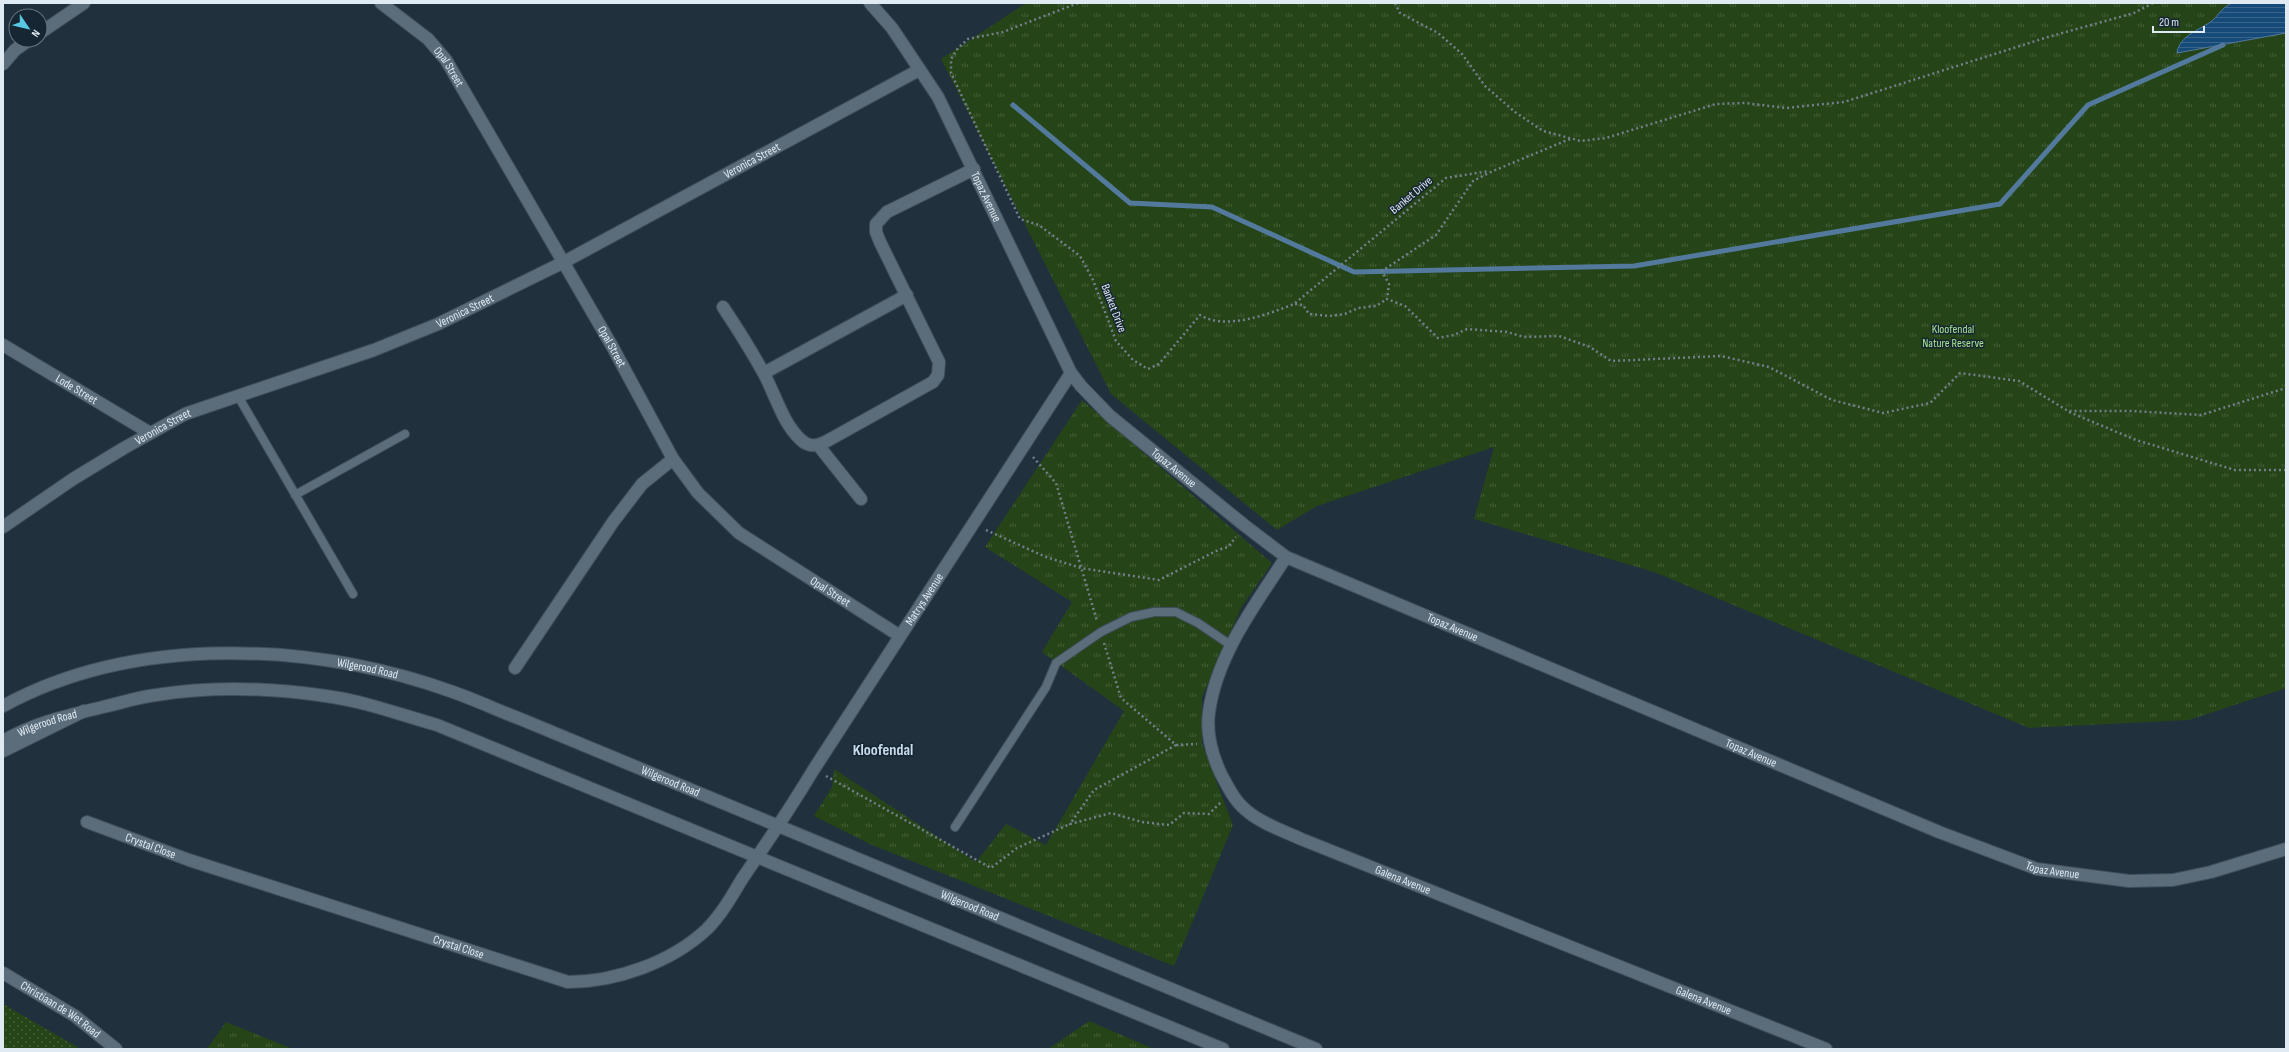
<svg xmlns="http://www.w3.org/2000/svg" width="2289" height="1052" font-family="'Sofia Sans Condensed',sans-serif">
  <defs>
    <pattern id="grass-dots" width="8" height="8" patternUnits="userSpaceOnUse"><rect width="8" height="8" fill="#254417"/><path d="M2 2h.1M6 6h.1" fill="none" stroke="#445f39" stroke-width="1.8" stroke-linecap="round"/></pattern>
    <pattern id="park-tufts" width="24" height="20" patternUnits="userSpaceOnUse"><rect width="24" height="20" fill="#254417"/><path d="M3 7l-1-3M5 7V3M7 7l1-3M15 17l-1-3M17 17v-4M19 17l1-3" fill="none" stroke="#445f39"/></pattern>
    <pattern id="water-rules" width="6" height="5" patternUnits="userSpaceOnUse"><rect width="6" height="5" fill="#164a78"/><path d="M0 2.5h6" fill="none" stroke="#38648c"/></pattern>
  </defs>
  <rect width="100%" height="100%" fill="#20303d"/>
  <path fill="url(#grass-dots)" d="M3 1004 81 1049H3Z"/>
  <path fill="url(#park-tufts)" d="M1026 3H2286V688L2189 720 2029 728 1654 572 1474 519 1494 447 1317 506 1277 530 1111 394 941 59Z
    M1082 400 1272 563 1241 608 1202 697V744L1233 825 1174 966 872 845 814 816 832 787 834 769 976 862 1006 824 1046 845 1124 711 1042 652 1072 602 985 547Z
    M1089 1021 1154 1049H1048Z
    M226 1022 293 1049H207Z"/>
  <path fill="url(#water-rules)" stroke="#537a9d" d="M2232 3H2286V33L2177 53C2179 35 2201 30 2213 20 2219 14 2224 6 2232 3Z"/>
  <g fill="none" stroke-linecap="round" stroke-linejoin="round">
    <path stroke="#537a9d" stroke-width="5" d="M1013 105 1130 203 1212 207 1354 272 1634 266 2000 204 2088 105 2223 45"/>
    <defs>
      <path id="service" d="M238 396 353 594
        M295 495 405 434
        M955 827 1046 687 1056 663 1101 632 1131 617 1154 612H1176L1198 623 1232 646"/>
      <g id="minor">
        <path id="s1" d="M381 3 428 39 446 60 612 346 673 459 698 493 739 533 900 636"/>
        <path id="s2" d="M870 3 892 28 938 97 1071 373 1081 386 1110 416 1244 525 1286 557 1939 832 2037 869 2129 881 2173 880 2211 872 2286 849"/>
        <path d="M40 33 84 3"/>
        <path d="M3 64 15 50 29 40"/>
        <path d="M723 307C737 328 751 350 763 372 775 393 782 422 800 439 809 448 817 446 827 441L933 382 938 375 939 362 880 242 876 232V224L887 212 974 169"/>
        <path id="s3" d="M3 345 150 433"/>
        <path d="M764 373 907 295"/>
        <path d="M818 445 861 499"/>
        <path id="s4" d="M3 527 73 479 124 448 185 414 374 350 438 324 562 263 919 70"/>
        <path id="s5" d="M1286 557C1256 604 1217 654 1209 712 1206 733 1212 755 1221 774 1228 787 1235 802 1247 811 1262 824 1284 831 1301 839L1826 1049"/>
        <path d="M515 668 613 522 642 484 673 459"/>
        <path id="s6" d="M87 822 189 860 568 982C616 982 672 962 707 929 721 915 732 896 742 879 767 843 791 807 814 769L1071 373"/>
      </g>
      <g id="tertiary">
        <path id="s7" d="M3 706C135 634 313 642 453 692 476 700 499 711 523 720L1316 1049"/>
        <path id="s8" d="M3 741C37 722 66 716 103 707 121 703 138 697 156 695 211 686 271 688 326 696 364 701 401 715 437 725L1223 1049"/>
      </g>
      <g id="secondary">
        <path d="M3 751 84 711"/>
        <path id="s9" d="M3 973 75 1016 116 1049"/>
      </g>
    </defs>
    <use href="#service" stroke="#404e59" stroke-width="10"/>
    <use href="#minor" stroke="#404e59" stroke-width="14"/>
    <use href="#tertiary" stroke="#404e59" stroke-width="14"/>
    <use href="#secondary" stroke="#404e59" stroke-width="14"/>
    <path stroke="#73808b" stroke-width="2.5" stroke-dasharray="2 3" stroke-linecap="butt" d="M1078 3 1003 32 968 39 958 48 951 59V73L1020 219 1039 225 1080 256 1093 280 1116 341 1133 360 1148 369 1159 364 1200 315C1226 331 1268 314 1294 304L1446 178 1489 171
      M1395 3 1400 13 1438 33 1462 54 1485 86 1515 112 1543 131 1581 141 1606 138 1716 104 1745 103 1786 108 1844 102 2048 37 2134 13 2153 3
      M1570 139 1493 171 1473 181 1436 235 1382 271 1389 284 1387 299 1405 306 1438 338 1454 335 1467 329 1507 332 1524 337 1559 336 1590 347 1611 361 1721 356 1769 367 1832 400 1883 413 1930 403 1960 373 2019 381 2068 411H2132L2201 415 2286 388
      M1295 304 1303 305 1309 314 1329 316 1345 314 1358 308 1376 306 1387 299
      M2069 412 2136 440 2235 470H2286
      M1033 457 1056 483 1097 621
      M986 530 1046 557 1081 568 1159 580 1218 550 1228 547 1236 537
      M1104 643 1121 698 1176 745 1197 744
      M1176 745 1094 790 1070 824 1111 813 1142 822 1169 825 1184 813 1209 814 1221 802
      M826 776 991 868 1017 848 1070 824"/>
    <use href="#service" stroke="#5b6d7b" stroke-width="8"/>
    <use href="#minor" stroke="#5b6d7b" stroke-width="12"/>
    <use href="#tertiary" stroke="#5b6d7b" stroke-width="12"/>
    <use href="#secondary" stroke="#5b6d7b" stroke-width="12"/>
  </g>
  <g text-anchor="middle" stroke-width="3" stroke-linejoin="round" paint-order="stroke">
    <g font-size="12" fill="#e0eaf2" stroke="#162632">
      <text dy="4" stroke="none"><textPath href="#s1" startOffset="94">Opal Street</textPath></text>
      <text dy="4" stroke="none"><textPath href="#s4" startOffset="837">Veronica Street</textPath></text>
      <text transform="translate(1411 195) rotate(-40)" y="4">Banket Drive</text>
      <text dy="4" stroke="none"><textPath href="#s2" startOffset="227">Topaz Avenue</textPath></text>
      <text transform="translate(1114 308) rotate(69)" y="4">Banket Drive</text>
      <text dy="4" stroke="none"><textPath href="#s4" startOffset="513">Veronica Street</textPath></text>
      <text dy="4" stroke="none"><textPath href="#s1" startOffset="418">Opal Street</textPath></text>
      <text dy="4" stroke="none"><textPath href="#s3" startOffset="86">Lode Street</textPath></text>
      <text dy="4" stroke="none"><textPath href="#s4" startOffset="189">Veronica Street</textPath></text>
      <text dy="4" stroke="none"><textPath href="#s2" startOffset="563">Topaz Avenue</textPath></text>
      <text dy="4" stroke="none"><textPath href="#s1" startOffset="754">Opal Street</textPath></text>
      <text dy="4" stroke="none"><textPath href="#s6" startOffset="1054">Matrys Avenue</textPath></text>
      <text dy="4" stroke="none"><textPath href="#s2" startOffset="887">Topaz Avenue</textPath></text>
      <text dy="4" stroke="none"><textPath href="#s7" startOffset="374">Wilgerood Road</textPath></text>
      <text dy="4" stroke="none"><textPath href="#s8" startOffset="48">Wilgerood Road</textPath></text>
      <text dy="4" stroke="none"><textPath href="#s2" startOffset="1211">Topaz Avenue</textPath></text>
      <text dy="4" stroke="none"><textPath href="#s7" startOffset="698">Wilgerood Road</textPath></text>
      <text dy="4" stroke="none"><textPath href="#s6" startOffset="68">Crystal Close</textPath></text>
      <text dy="4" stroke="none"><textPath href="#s2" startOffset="1535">Topaz Avenue</textPath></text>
      <text dy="4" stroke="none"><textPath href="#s5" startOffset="455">Galena Avenue</textPath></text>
      <text dy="4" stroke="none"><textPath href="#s7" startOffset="1022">Wilgerood Road</textPath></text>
      <text dy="4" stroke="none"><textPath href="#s6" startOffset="392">Crystal Close</textPath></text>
      <text dy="4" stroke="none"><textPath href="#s5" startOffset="779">Galena Avenue</textPath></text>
      <text dy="4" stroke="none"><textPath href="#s9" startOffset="68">Christiaan de Wet Road</textPath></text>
    </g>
    <g font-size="12" fill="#a8e391" stroke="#162632">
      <text x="1953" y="333">Kloofendal<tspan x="1953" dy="14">Nature Reserve</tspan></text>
    </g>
    <g font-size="16" font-weight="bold" fill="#c8dced" stroke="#162632">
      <text x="883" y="755">Kloofendal</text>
    </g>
  </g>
  <rect width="2289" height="1052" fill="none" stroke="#e0eaf2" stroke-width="8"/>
  <g transform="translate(28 28) rotate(125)"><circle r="19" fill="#162632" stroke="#67747f"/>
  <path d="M0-3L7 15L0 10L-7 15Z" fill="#57c9e2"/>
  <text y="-6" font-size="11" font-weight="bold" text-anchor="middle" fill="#e0eaf2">N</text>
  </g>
  <path d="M2153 26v6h51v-6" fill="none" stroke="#e0eaf2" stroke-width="2"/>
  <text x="2159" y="26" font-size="12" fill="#e0eaf2" stroke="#162632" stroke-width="3" paint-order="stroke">20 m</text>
</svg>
